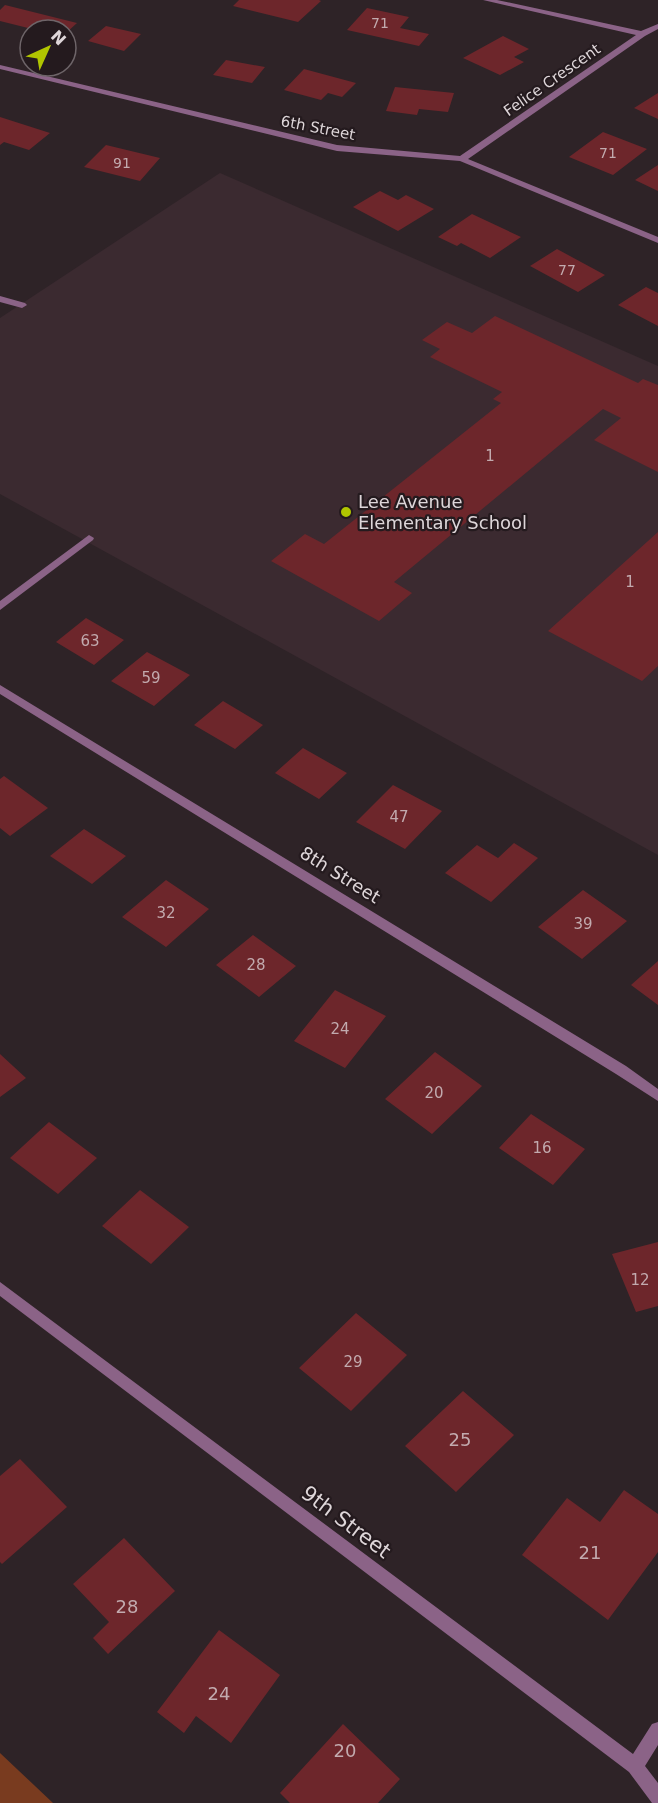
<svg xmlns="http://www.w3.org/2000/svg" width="658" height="1803" font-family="'DejaVu Sans',sans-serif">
  <rect width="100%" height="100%" fill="#2e2327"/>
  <path fill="#3b2a30" d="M220 173 658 366V855L0 494V318Z"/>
  <path fill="#793b1f" d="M0 1753 53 1803H0Z"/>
  <path fill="#6d262b" d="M239 0H319L321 1 298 22 233 6Z
    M5 5 77 23 66 33V30H36L0 21V10Z
    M367 8 409 17 400 28 429 34 419 46 347 30Z
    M106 26 141 34 124 51 88 41Z
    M503 36 529 49 514 57 524 62 500 75 463 58Z
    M226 60 265 67 252 83 213 75Z
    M304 69 356 83 342 97 328 93 321 100 284 90Z
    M395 87 454 93 448 112 419 109 417 115 386 111Z
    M658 93V119L634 108Z
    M0 117 50 133 29 150 4 142 0 145Z
    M603 132 647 149 613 175 569 157Z
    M106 145 160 158 140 181 84 167Z
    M658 165V191L635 180Z
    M380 191 398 200 406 195 434 209 398 231 353 207Z
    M472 214 521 237 490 258 461 243 457 246 438 237Z
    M557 249 605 275 578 292 530 266Z
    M646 287 658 293V326L618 305Z
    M495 316 638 383 643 379 658 385V472L594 440 621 418 603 409 394 582 412 593 379 621 271 561 305 534 324 544 501 403 493 399 502 392 430 357 440 349 422 340 447 322 472 333Z
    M658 532V666L642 681 548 631Z
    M86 618 124 640 94 665 56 642Z
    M147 652 190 675 154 706 111 681Z
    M223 701 263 725 235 749 194 725Z
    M303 748 347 773 319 799 275 773Z
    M4 776 48 808 10 836 0 828V779Z
    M393 785 442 811 405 849 356 822Z
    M84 829 126 856 92 884 50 856Z
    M514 843 538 858 491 902 445 873 477 845 498 858Z
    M166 880 209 909 166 947 122 917Z
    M583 890 627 921 582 959 538 927Z
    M253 935 296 966 259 997 216 965Z
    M658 961V1005L631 985Z
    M335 990 386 1016 345 1068 294 1041Z
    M435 1052 482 1086 432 1134 385 1099Z
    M0 1054 26 1078 0 1097Z
    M531 1114 585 1149 553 1185 499 1148Z
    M49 1122 97 1158 58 1194 10 1158Z
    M140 1190 189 1227 151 1264 102 1226Z
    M658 1242V1306L636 1312 612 1254Z
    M356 1313 407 1355 351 1411 299 1368Z
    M463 1391 514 1435 456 1492 405 1446Z
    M20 1459 67 1507 2 1564 0 1562V1476Z
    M624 1490 658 1514V1552L608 1620 522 1555 567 1498 600 1522Z
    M124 1538 175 1591 108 1654 93 1638 109 1622 73 1584Z
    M219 1630 280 1675 231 1743 196 1716 184 1733 157 1712Z
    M343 1724 400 1779 378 1803H290L280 1793Z"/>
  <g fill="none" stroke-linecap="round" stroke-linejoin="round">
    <path fill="#8b6387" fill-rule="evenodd" d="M483 0H497L641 31 658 24V29L645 36 468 159 658 237V243L460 161 337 151 0 69V65L337 145 460 156 636 35Z
      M0 296 25 303 27 305 22 308 0 302Z
      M89 535 94 538 93 540 0 610V601Z
      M0 685 626 1066 658 1089V1101L616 1074 0 694Z
      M0 1282 633 1754 652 1724 658 1722V1745L645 1766 658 1783V1803H652L629 1772 0 1296Z"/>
  </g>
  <circle fill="#b0c500" stroke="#241a1e" stroke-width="2" cx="346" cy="512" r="6"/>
  <g text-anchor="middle" stroke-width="4.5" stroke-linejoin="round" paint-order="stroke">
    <g font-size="14" fill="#c2aaae">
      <text x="380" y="28">71</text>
      <text x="608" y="158">71</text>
      <text x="122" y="168">91</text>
      <text x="567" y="275">77</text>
    </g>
    <g font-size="15" fill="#ded6d9" stroke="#241a1e">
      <text transform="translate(552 80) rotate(-35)" y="5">Felice Crescent</text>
      <text transform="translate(318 128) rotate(11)" y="5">6th Street</text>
    </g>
    <g font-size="15" fill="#c2aaae">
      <text x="490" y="461">1</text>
      <text x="630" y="587">1</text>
      <text x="90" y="646">63</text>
      <text x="151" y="683">59</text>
      <text x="399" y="822">47</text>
      <text x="166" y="918">32</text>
      <text x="583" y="929">39</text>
      <text x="256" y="970">28</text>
      <text x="340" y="1034">24</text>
      <text x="434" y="1098">20</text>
      <text x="542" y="1153">16</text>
      <text x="640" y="1285">12</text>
      <text x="353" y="1367">29</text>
    </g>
    <g font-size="18" fill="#ded6d9" stroke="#241a1e" text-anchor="start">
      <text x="358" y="508">Lee Avenue<tspan x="358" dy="21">Elementary School</tspan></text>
    </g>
    <g font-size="18" fill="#ded6d9" stroke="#241a1e">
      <text transform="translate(340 875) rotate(32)" y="6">8th Street</text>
    </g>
    <g font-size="18" fill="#c2aaae">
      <text x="460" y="1446">25</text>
      <text x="590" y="1559">21</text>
      <text x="127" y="1613">28</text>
      <text x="219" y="1700">24</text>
      <text x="345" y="1757">20</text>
    </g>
    <g font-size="21" fill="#ded6d9" stroke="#241a1e">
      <text transform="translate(346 1522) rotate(37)" y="7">9th Street</text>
    </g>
  </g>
  <g transform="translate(48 48) rotate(45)"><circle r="28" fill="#241a1e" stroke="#6e6569" stroke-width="1.5"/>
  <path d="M0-4.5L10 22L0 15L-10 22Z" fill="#b0c500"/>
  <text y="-9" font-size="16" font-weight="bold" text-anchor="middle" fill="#ded6d9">N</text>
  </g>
</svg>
